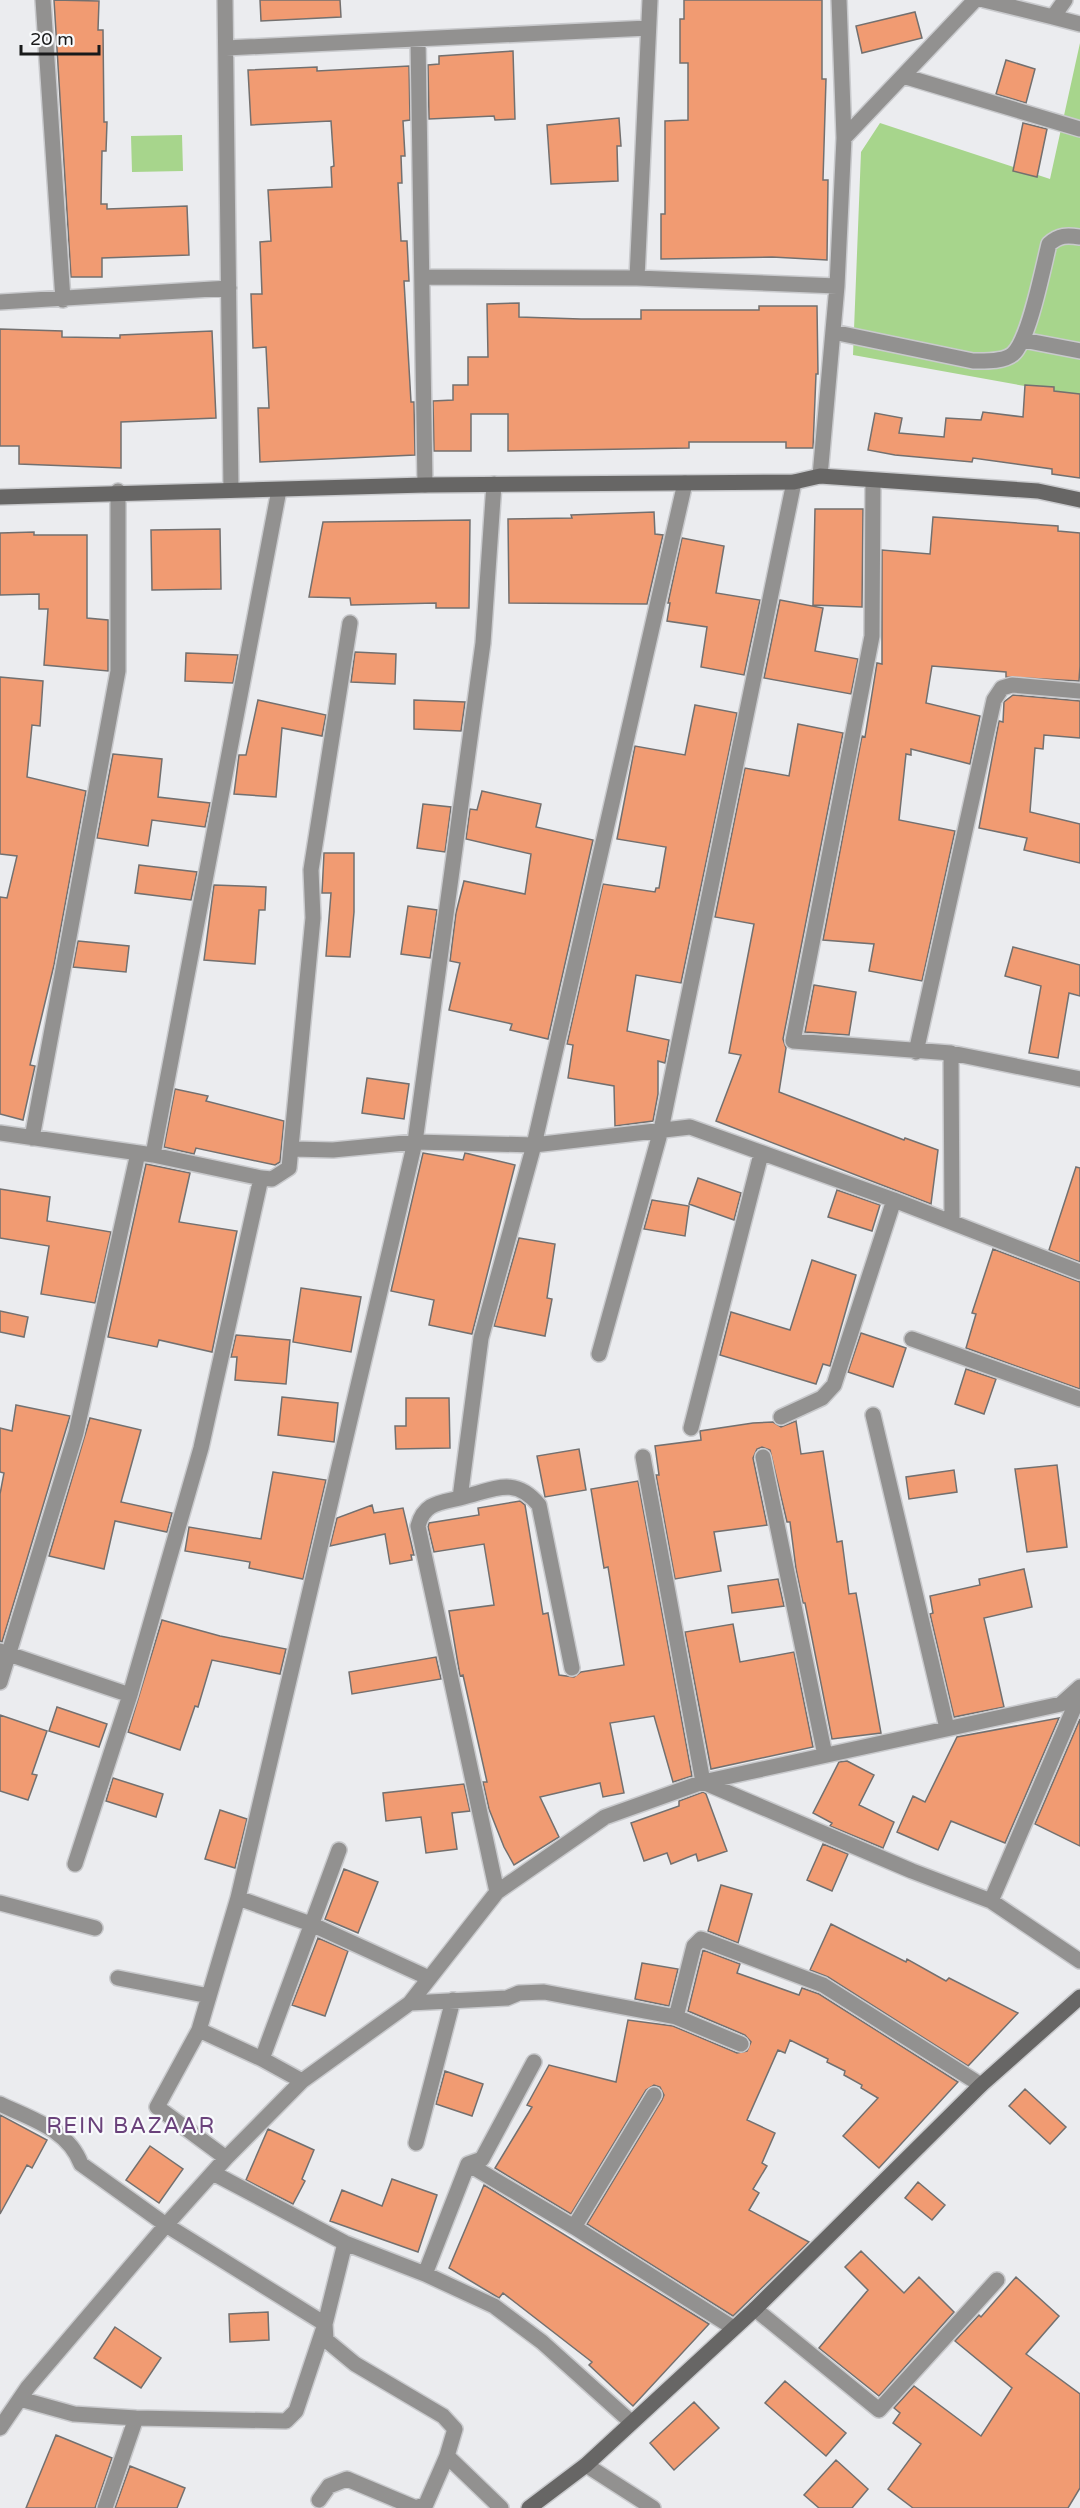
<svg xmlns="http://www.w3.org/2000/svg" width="1080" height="2508" font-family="'Varela Round',sans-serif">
  <rect width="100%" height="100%" fill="#ebecef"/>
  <path fill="#a7d58c" d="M1080 43V396L853 355 861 152 880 123 1050 179Z
    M182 135 183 171 132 172 131 136Z"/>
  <path fill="#f19b72" stroke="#73706f" stroke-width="1.5" d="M54 0 99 1 98 30H103L104 122H107L106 151H102L101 204H107V209L187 206 189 255 102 258V277H71Z
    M260 0H340L341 17 261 21Z
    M684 0H822V79H826L823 180H828L827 260 772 257 661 259V214H665V121L688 120V63H680V19H684Z
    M915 12 922 38 862 53 856 26Z
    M513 51 515 119 495 120 494 116 429 119 428 65 439 64V56Z
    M1006 60 1035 69 1026 103 996 94Z
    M409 66 410 120 403 121 405 156H401L402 183H398L401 241H407L409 281H404L411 402H414L415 455 260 462 258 408H269L266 347 253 348 251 294H262L260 242 271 241 268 190 332 187 331 167 334 166 331 121 251 125 248 70 317 67V71Z
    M619 118 621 146H617L618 181 551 184 547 125Z
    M1023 123 1047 129 1037 177 1013 171Z
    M519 303V317L581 319H641V310H759V306H817L818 374H816L813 448H786V442H689V448L508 451V414H471V451H434L433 401 453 400V385H468V357H488L487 304Z
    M0 329 62 331V337L120 338V335L212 331 216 418 121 422V468L19 464V446H0Z
    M1025 385 1054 387V391L1080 394V478L1052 474V469L973 458 972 462 895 455 868 450 875 413 902 418 899 433 944 437 946 418 981 420 983 412 1023 417Z
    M815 509H863L862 607 813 605Z
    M654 512 655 534 663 535 647 604 509 603 508 519 572 518 571 515Z
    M933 517 1058 526V531L1080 533V666L1079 681 1006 677V672L932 666 926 703 980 716 970 764 911 749V755L906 754 899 820 955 831 922 981 869 971 874 944 823 940 862 736 865 737 877 663 882 664V550L930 554Z
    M470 520 469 608H436V603L351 605 350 598 309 597 323 522Z
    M220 529 221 589 152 590 151 530Z
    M34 532V535H87V618L108 620V671L44 665 48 609H39V594L0 595V533Z
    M682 538 724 546 716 593 760 600 744 675 701 667 707 627 667 621 670 603H668Z
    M780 600 823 608 815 651 858 659 851 694 764 678Z
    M355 652 396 654 395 684 351 682Z
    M186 653 238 655 233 683 185 681Z
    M0 677 43 681 40 726 32 725 27 777 86 791 54 965 30 1065 35 1066 23 1120 0 1114V897L7 898 17 856 0 854Z
    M1013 695 1080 701V738L1044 735 1043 749 1035 748 1030 812 1080 824V863L1024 850 1027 838 979 828 999 721 1003 722 1004 702Z
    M258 700 326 715 322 736 282 728 276 797 234 794 239 755H246Z
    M414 700 465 702 461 731 414 729Z
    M695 705 737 713 681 983 636 975 627 1031 669 1040 665 1063 658 1061V1094L653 1121 615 1126 614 1086 568 1078 573 1045 567 1044 603 884 655 892 656 888H659L666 847 617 839 635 746 685 755Z
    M798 724 843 733 783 1039 786 1048 779 1092 904 1140 905 1138 938 1150 931 1204 716 1121 741 1055 729 1053 754 924 715 917 745 768 789 776Z
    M113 754 162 759 158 797 210 803 205 827 152 820 148 846 97 838Z
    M482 791 541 804 536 827 593 840 548 1039 510 1030 512 1024 449 1010 460 963 450 961 456 913 464 881 525 894 531 854 466 839 470 809 477 810Z
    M423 804 451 807 445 852 417 848Z
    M324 853H354V912L350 957 326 956 331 893H322Z
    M139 865 197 872 191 900 135 893Z
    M214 885 266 887 265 910H259L255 964 204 960Z
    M408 906 437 910 430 958 401 954Z
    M78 941 129 946 126 972 73 967Z
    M1013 947 1080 965V996L1069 993 1058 1058 1029 1053 1041 986 1005 976Z
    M814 985 856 992 849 1035 805 1032Z
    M367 1078 409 1084 404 1119 362 1113Z
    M175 1089 208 1096 206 1101 284 1121 280 1162 275 1165 196 1148 194 1154 164 1147Z
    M423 1153 463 1160 465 1153 515 1165 472 1334 429 1325 434 1300 391 1291Z
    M146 1164 190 1173 179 1222 237 1231 212 1352 159 1340 157 1347 108 1337Z
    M1076 1167 1080 1168V1262L1049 1250Z
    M698 1178 741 1193 734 1220 689 1204Z
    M0 1189 50 1197 47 1221 111 1232 95 1303 41 1294 49 1246 0 1238Z
    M837 1190 880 1205 872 1231 828 1217Z
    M652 1200 689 1206 685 1236 644 1229Z
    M519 1238 555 1244 547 1298 552 1299 545 1336 494 1326Z
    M993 1249 1080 1282V1389L966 1348 976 1314 972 1313Z
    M812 1260 856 1275 830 1366 823 1364 816 1384 720 1355 731 1312 790 1330Z
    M301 1288 361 1297 351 1352 293 1342Z
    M0 1311 28 1317 24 1337 0 1332Z
    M861 1333 906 1348 893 1387 848 1372Z
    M236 1335 290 1340 286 1384 235 1380 237 1357H231Z
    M966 1369 996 1379 984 1414 955 1404Z
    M282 1397 338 1403 334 1442 278 1435Z
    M406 1398H449L450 1448 396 1449 395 1426H406Z
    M16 1405 70 1416 2 1642 0 1641V1494L4 1473 0 1472V1428L12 1431Z
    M90 1418 141 1430 121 1502 172 1513 167 1532 115 1521 104 1569 49 1556Z
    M796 1421 801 1454 823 1451 837 1542 842 1541 849 1594 856 1593 881 1733 832 1739 805 1603H803L796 1569 790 1522H787L770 1450 762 1447 757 1449 753 1458 767 1525 714 1532 721 1571 675 1579 656 1475H659L655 1446 701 1440 700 1431 753 1423 773 1422 781 1427Z
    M579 1449 586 1490 545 1497 537 1456Z
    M1057 1465 1067 1547 1027 1552 1015 1469Z
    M954 1470 957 1492 909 1499 906 1477Z
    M273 1472 326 1480 303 1579 249 1568 250 1562 185 1551 189 1527 261 1539Z
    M638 1481 692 1776 673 1782 654 1716 610 1723 624 1793 603 1797 600 1783 540 1797 559 1837 514 1865 504 1847 489 1809 483 1782H487L463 1675 460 1676 449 1611 494 1605 484 1544 434 1552 428 1527 429 1523 479 1515 478 1508 520 1501 525 1505 543 1614 548 1613 559 1675 574 1677 581 1672 624 1665 608 1567 604 1568 591 1489Z
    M372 1505 374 1513 403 1508 414 1555H411L412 1560 390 1564 385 1534 330 1546 337 1518Z
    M1024 1569 1032 1607 984 1618 1004 1707 954 1717 930 1614 933 1613 930 1596 980 1585 979 1579Z
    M778 1579 784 1606 732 1613 728 1586Z
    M162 1620 220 1636 286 1649 280 1674 212 1660 198 1707 195 1706 180 1750 128 1732Z
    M733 1624 740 1662 794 1652 813 1747 711 1769 685 1632Z
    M436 1657 441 1679 352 1694 349 1672Z
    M57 1707 107 1724 99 1747 49 1731Z
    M0 1715 47 1731 32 1774 37 1775 28 1800 0 1791Z
    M1059 1718 1005 1843 951 1821 938 1850 897 1832 913 1796 925 1802 957 1737Z
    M1080 1719V1846L1035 1824Z
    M847 1761 874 1775 859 1805 894 1822 883 1848 830 1826 832 1823 813 1813 839 1762Z
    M113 1778 163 1794 156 1817 106 1801Z
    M464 1784 470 1811 452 1813 457 1849 426 1853 421 1817 386 1821 383 1793Z
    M703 1792 706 1794 727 1851 698 1861 696 1854 671 1864 667 1853 644 1861 631 1823 679 1806V1801Z
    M220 1810 247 1819 235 1868 205 1859Z
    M823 1844 848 1854 832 1891 807 1880Z
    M344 1869 378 1882 358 1933 325 1919Z
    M721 1885 752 1894 738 1943 708 1931Z
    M831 1924 906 1962 907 1959 946 1981 949 1978 1018 2013 968 2066 828 1977 810 1970Z
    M318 1938 348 1951 325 2016 292 2005Z
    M703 1950 740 1964 737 1973 799 1995 802 1988 819 1994 958 2082 879 2168 843 2136 878 2098 861 2088 862 2085 844 2075 845 2071 827 2062 828 2059 790 2040 785 2053 778 2050 747 2120 775 2133 762 2163 767 2166 753 2189 759 2193 749 2210 809 2242 733 2316 587 2224 662 2100 664 2095 660 2087 654 2085 646 2090 571 2214 495 2168 532 2107 527 2105 549 2065 616 2082 628 2020 673 2026 737 2053 747 2051 751 2042 745 2035 688 2011Z
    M642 1963 678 1969 669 2006 635 1999Z
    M445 2071 483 2084 472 2116 436 2104Z
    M1025 2089 1066 2127 1050 2144 1009 2106Z
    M0 2115 47 2140 32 2168 27 2165 0 2214Z
    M268 2129 314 2150 302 2179 305 2181 293 2204 246 2180Z
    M150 2146 183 2169 159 2203 126 2180Z
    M392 2179 437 2195 418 2252 330 2221 342 2190 382 2206Z
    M918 2182 945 2205 932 2220 905 2198Z
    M484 2185 709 2324 633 2406 589 2365 592 2362 503 2293 499 2298 449 2268Z
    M861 2251 904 2293 919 2277 954 2312 879 2396 819 2348 868 2290 845 2267Z
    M1016 2277 1059 2316 1026 2354 1080 2394V2488L1068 2508H913L888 2489 921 2444 893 2423 900 2413 894 2408 914 2386 981 2436 1012 2388 955 2341 979 2315 981 2317Z
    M268 2312 269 2340 230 2342 229 2314Z
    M115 2327 161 2358 141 2388 94 2358Z
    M785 2381 846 2433 826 2456 765 2403Z
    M694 2402 719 2428 674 2470 650 2443Z
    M56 2435 112 2458 95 2508H26Z
    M836 2460 868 2489 852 2508H819L804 2495Z
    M130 2466 185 2488 177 2508H115Z"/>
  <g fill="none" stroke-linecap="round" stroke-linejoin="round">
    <defs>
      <path id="street" d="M43 0 63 300
        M225 0 231 490
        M984 0 1053 17 1065 0
        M1053 17 1080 24
        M418 39 425 485
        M226 48 648 28
        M903 76 1080 129
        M844 138 975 0
        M422 277 637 278 837 286
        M637 278 650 0
        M0 302 229 288
        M833 332 973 361C984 361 1004 362 1013 354 1029 340 1043 268 1049 244 1059 235 1067 235 1080 237
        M1023 340 1080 351
        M820 476 837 286 844 138 839 0
        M873 482 872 636 793 1041 951 1053 1080 1079
        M916 1052 994 700 1002 688 1012 685 1080 691
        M951 1053 952 1221
        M0 1133 153 1155 261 1178 272 1179 289 1168 313 918 311 870 350 623
        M32 1138 118 671V491
        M293 1149 333 1150 415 1142 534 1145 690 1127 894 1200 1080 1272
        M153 1155 279 490
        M912 1339 1080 1399
        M599 1354 661 1130 794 482
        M873 1415 947 1728
        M781 1417 822 1398 834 1385 894 1200
        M691 1428 761 1154
        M643 1457 703 1782 912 1871 991 1901 1080 1961
        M763 1457 825 1755
        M460 1498C494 1490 514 1475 539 1505L572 1668
        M0 1651 130 1695
        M0 1682 76 1433 138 1153
        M75 1864 130 1695 201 1448 261 1178
        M497 1892 418 1526C424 1503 439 1503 460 1498L481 1338 534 1145 685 483
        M238 1898 311 1924 429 1978
        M991 1901 1080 1694
        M0 1903 95 1928
        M118 1978 209 1996
        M410 2003 507 1998 519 1993 544 1992 676 2017 741 2044
        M676 2017 694 1946 701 1939 823 1985 981 2085
        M199 2030 157 2107 226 2158
        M262 2059 339 1850
        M302 2081 262 2059 199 2030 238 1898 415 1142 483 643 494 484
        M0 2104C31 2119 68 2129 81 2164L166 2225 325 2324 296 2411 286 2421 136 2418 74 2414 20 2399
        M416 2143 453 2000
        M468 2164 574 2227 732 2327
        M213 2173 345 2243 425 2274 494 2306 542 2342 631 2422
        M574 2227 654 2095
        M345 2243 325 2324 326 2340 355 2364 443 2416 455 2429 447 2456 501 2508
        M425 2274 468 2164 482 2159 534 2062
        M755 2309 879 2410 997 2280
        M0 2428 28 2387 166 2225 226 2158 302 2081 410 2003 497 1892 605 1817 703 1782 1061 1704 1080 1687
        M586 2465 653 2508
        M319 2500 329 2486 347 2479 416 2508
        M105 2508 136 2418
        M416 2508 426 2504 447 2456"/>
      <path id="secondary" d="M0 497 425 485 794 482 820 476 1038 491 1080 500
        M529 2508 586 2465 755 2309 981 2085 1080 1997"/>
    </defs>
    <use href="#street" stroke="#c9cacd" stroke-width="18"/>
    <use href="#secondary" stroke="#c9cacd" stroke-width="18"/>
    <use href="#street" stroke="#929190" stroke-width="15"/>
    <use href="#secondary" stroke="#676665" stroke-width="15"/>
  </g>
  <g text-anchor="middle" stroke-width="4.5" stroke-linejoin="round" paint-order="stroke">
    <g font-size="22" letter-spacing="1.5" fill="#6a427b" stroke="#f8fafc">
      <text x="131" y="2133">REIN BAZAAR</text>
    </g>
  </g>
  <path d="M21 45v9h78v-9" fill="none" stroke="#191a1b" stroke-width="3"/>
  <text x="30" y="45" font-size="18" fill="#191a1b" stroke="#f8fafc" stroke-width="4.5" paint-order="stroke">20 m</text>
</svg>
